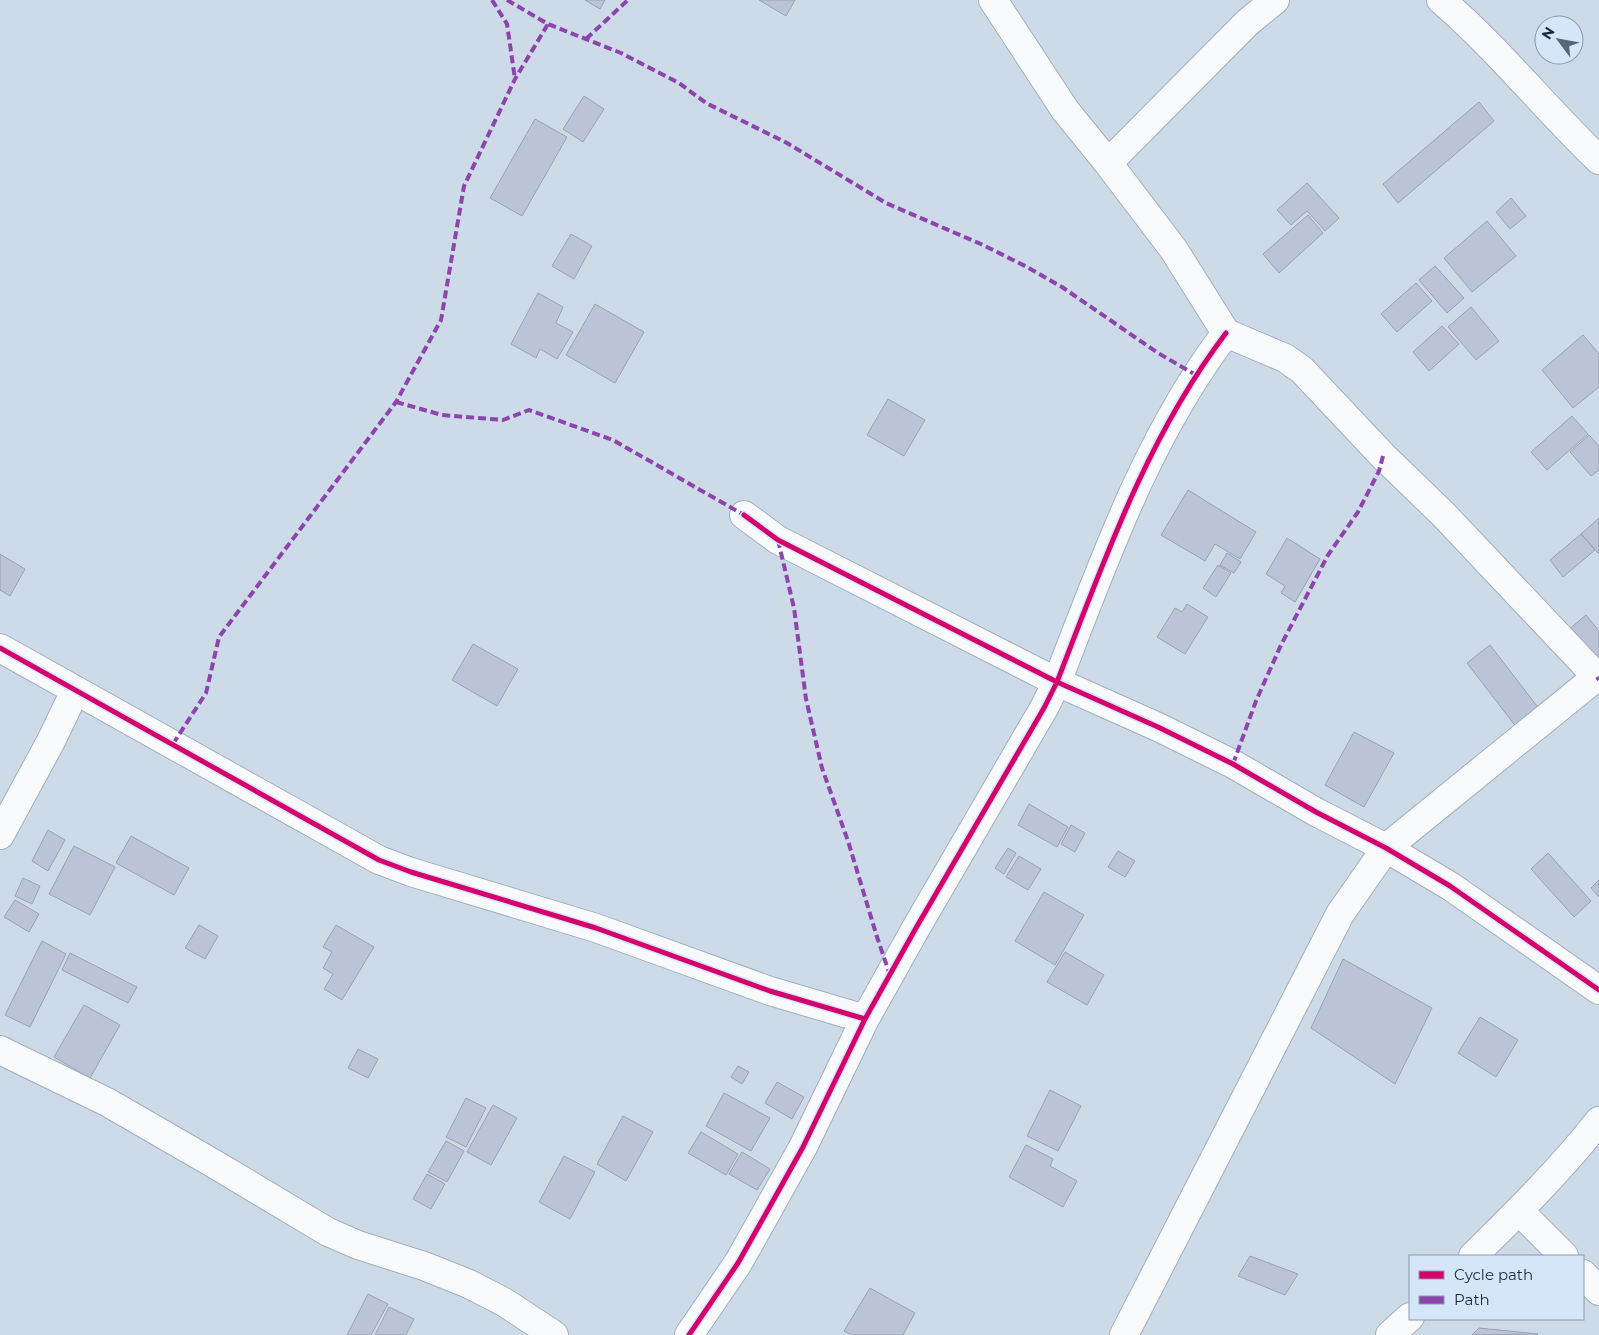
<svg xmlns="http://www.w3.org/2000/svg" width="1599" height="1335" font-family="Montserrat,sans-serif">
  <rect width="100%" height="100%" fill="#cddbe9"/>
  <path fill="#bac4d6" stroke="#99a2b1" d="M585 0H605L600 9Z
    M759 0H795L786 16Z
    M584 96 604 109 583 142 563 129Z
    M1479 102 1494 121 1398 203 1383 184Z
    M535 119 567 137 522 216 490 198Z
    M1307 183 1339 218 1325 231 1307 211 1291 225 1277 210Z
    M1511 198 1526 216 1510 229 1496 212Z
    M1308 215 1323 233 1279 273 1263 254Z
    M1487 221 1516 256 1472 292 1444 258Z
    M571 234 592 246 574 279 552 266Z
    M1435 266 1464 298 1447 313 1419 280Z
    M1416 283 1432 301 1397 332 1381 314Z
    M538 293 563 307 556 323 573 332 557 359 540 349 536 358 511 344Z
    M595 304 644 332 615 383 566 355Z
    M1471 307 1499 341 1476 360 1448 327Z
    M1442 326 1459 344 1429 371 1413 352Z
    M1583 335 1599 354V387L1573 408 1542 370Z
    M888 399 925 420 904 456 867 435Z
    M1572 416 1588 434 1547 470 1531 452Z
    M1589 435 1599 446V470L1591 476 1570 452Z
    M1188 490 1256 532 1240 559 1215 544 1205 561 1161 535Z
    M1599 518V554L1581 534Z
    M1581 534 1595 550 1563 577 1550 560Z
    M1287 538 1320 559 1295 602 1281 593 1285 586 1266 574Z
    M1227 553 1241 562 1234 573 1220 565Z
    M0 554 25 569 10 596 0 590Z
    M1218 565 1231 573 1216 597 1203 588Z
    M1187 604 1208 617 1185 654 1157 637 1175 608 1182 612Z
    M1586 615 1599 631V654L1592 660 1567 631Z
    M473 644 518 669 497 706 452 680Z
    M1490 645 1540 710 1517 728 1467 663Z
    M1354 732 1394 753 1364 807 1325 785Z
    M1029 804 1068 827 1057 847 1018 825Z
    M1071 825 1085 833 1075 852 1061 844Z
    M48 830 65 840 48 871 32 861Z
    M131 836 189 868 174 895 116 863Z
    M74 846 115 867 90 915 49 894Z
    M1008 848 1016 853 1004 874 995 868Z
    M1118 851 1135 861 1125 877 1108 867Z
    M1548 853 1591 901 1574 917 1531 869Z
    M1019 856 1041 869 1028 890 1006 877Z
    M23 878 40 886 32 904 15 896Z
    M1599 880V897L1591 888Z
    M1044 892 1084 915 1055 965 1015 941Z
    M15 900 39 914 29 932 4 917Z
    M199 925 218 936 205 959 185 948Z
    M336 925 374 947 342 1000 324 989 333 974 323 968 332 952 323 947Z
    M42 941 66 954 30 1027 5 1015Z
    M1065 952 1104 975 1087 1005 1047 982Z
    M70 953 137 987 128 1003 62 970Z
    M1343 959 1432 1008 1395 1084 1311 1028Z
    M84 1005 120 1025 90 1078 54 1057Z
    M1480 1017 1518 1040 1496 1077 1458 1053Z
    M358 1049 378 1059 368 1078 348 1068Z
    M738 1066 749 1072 742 1084 731 1077Z
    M777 1082 804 1097 792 1119 765 1103Z
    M1050 1090 1081 1106 1058 1151 1027 1136Z
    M724 1093 770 1118 751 1151 706 1126Z
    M466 1098 486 1108 466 1147 446 1137Z
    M493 1105 517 1118 491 1165 467 1152Z
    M623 1116 653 1132 626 1181 597 1164Z
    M701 1132 738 1154 726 1175 688 1153Z
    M446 1141 464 1151 447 1182 428 1172Z
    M1026 1145 1053 1159 1050 1166 1077 1181 1063 1207 1009 1177Z
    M742 1152 770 1169 757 1190 729 1174Z
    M564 1156 595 1172 570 1219 539 1202Z
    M427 1174 445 1184 431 1209 413 1199Z
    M1250 1256 1298 1274 1285 1295 1238 1276Z
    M870 1288 915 1313 903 1335H852L844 1331Z
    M368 1294 388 1304 371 1335H347Z
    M389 1307 414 1319 406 1335H375Z
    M1479 1328 1538 1334 1472 1335Z"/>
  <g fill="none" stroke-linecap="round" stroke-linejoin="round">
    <defs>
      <path id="minor" d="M993 0 1065 110 1108 163 1174 250 1226 333 1285 358 1302 370 1383 456 1443 514 1597 677
        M1441 0C1498 49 1545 108 1599 160
        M1108 163 1248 22 1275 0
        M744 515 778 540 1057 682 1158 727 1233 764 1316 812 1386 848 1450 886 1599 990
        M0 648 379 860 411 872 596 928 770 991 865 1019
        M0 835 51 741 75 691
        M0 1050 107 1102 216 1165 328 1232 358 1245 424 1266 469 1284 504 1302 554 1335
        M1519 1211 1564 1256
        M1473 1256C1517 1213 1561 1169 1599 1121
        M1583 1274 1599 1291
        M689 1335 738 1263 769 1208 803 1147 865 1019 916 928 1044 708 1057 682C1104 561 1147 437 1226 333
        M1124 1335 1340 914 1386 848 1599 675
        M1390 1335 1410 1317"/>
    </defs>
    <use href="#minor" stroke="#a1afbe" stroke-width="30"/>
    <use href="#minor" stroke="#f8fafc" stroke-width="28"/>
    <path stroke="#8e44ad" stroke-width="4" stroke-dasharray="8 4" stroke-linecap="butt" d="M492 0 507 24 515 79
      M507 0 548 24 621 53 679 83 706 103 787 143 886 203 983 245 1027 267 1062 287 1158 353 1196 375
      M586 39 628 0
      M396 402 442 415 503 420 529 410 613 440 744 515
      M778 540 794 608 806 699 822 768 848 841 877 937 890 975
      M1597 677 1599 680
      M173 744 206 693 219 637 396 402 441 320 464 186 515 79 548 24
      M1233 764 1256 701 1281 645 1328 555 1358 512 1379 471 1383 456"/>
    <defs>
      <path id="cycleway" d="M744 515 778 540 1057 682 1158 727 1233 764 1316 812 1386 848 1450 886 1599 990
        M0 648 379 860 411 872 596 928 770 991 865 1019
        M689 1335 738 1263 769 1208 803 1147 865 1019 916 928 1044 708 1057 682C1104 561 1147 437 1226 333"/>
    </defs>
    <use href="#cycleway" stroke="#d5e6f9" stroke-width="8"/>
    <use href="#cycleway" stroke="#d6006c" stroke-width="5"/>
  </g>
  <rect x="1409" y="1255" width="175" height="65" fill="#d5e6f9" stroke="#899aad"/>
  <rect x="1419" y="1271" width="25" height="8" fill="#d6006c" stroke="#899aad"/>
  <text x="1454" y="1280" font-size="15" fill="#18283a">Cycle path</text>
  <rect x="1419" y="1296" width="25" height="8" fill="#8e44ad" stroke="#899aad"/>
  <text x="1454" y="1305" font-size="15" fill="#18283a">Path</text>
  <g transform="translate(1559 40) rotate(302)"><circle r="24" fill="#d5e6f9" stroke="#899aad"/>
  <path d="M0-4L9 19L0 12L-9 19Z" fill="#576777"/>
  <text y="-8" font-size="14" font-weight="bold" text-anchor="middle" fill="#18283a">N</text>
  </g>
</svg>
